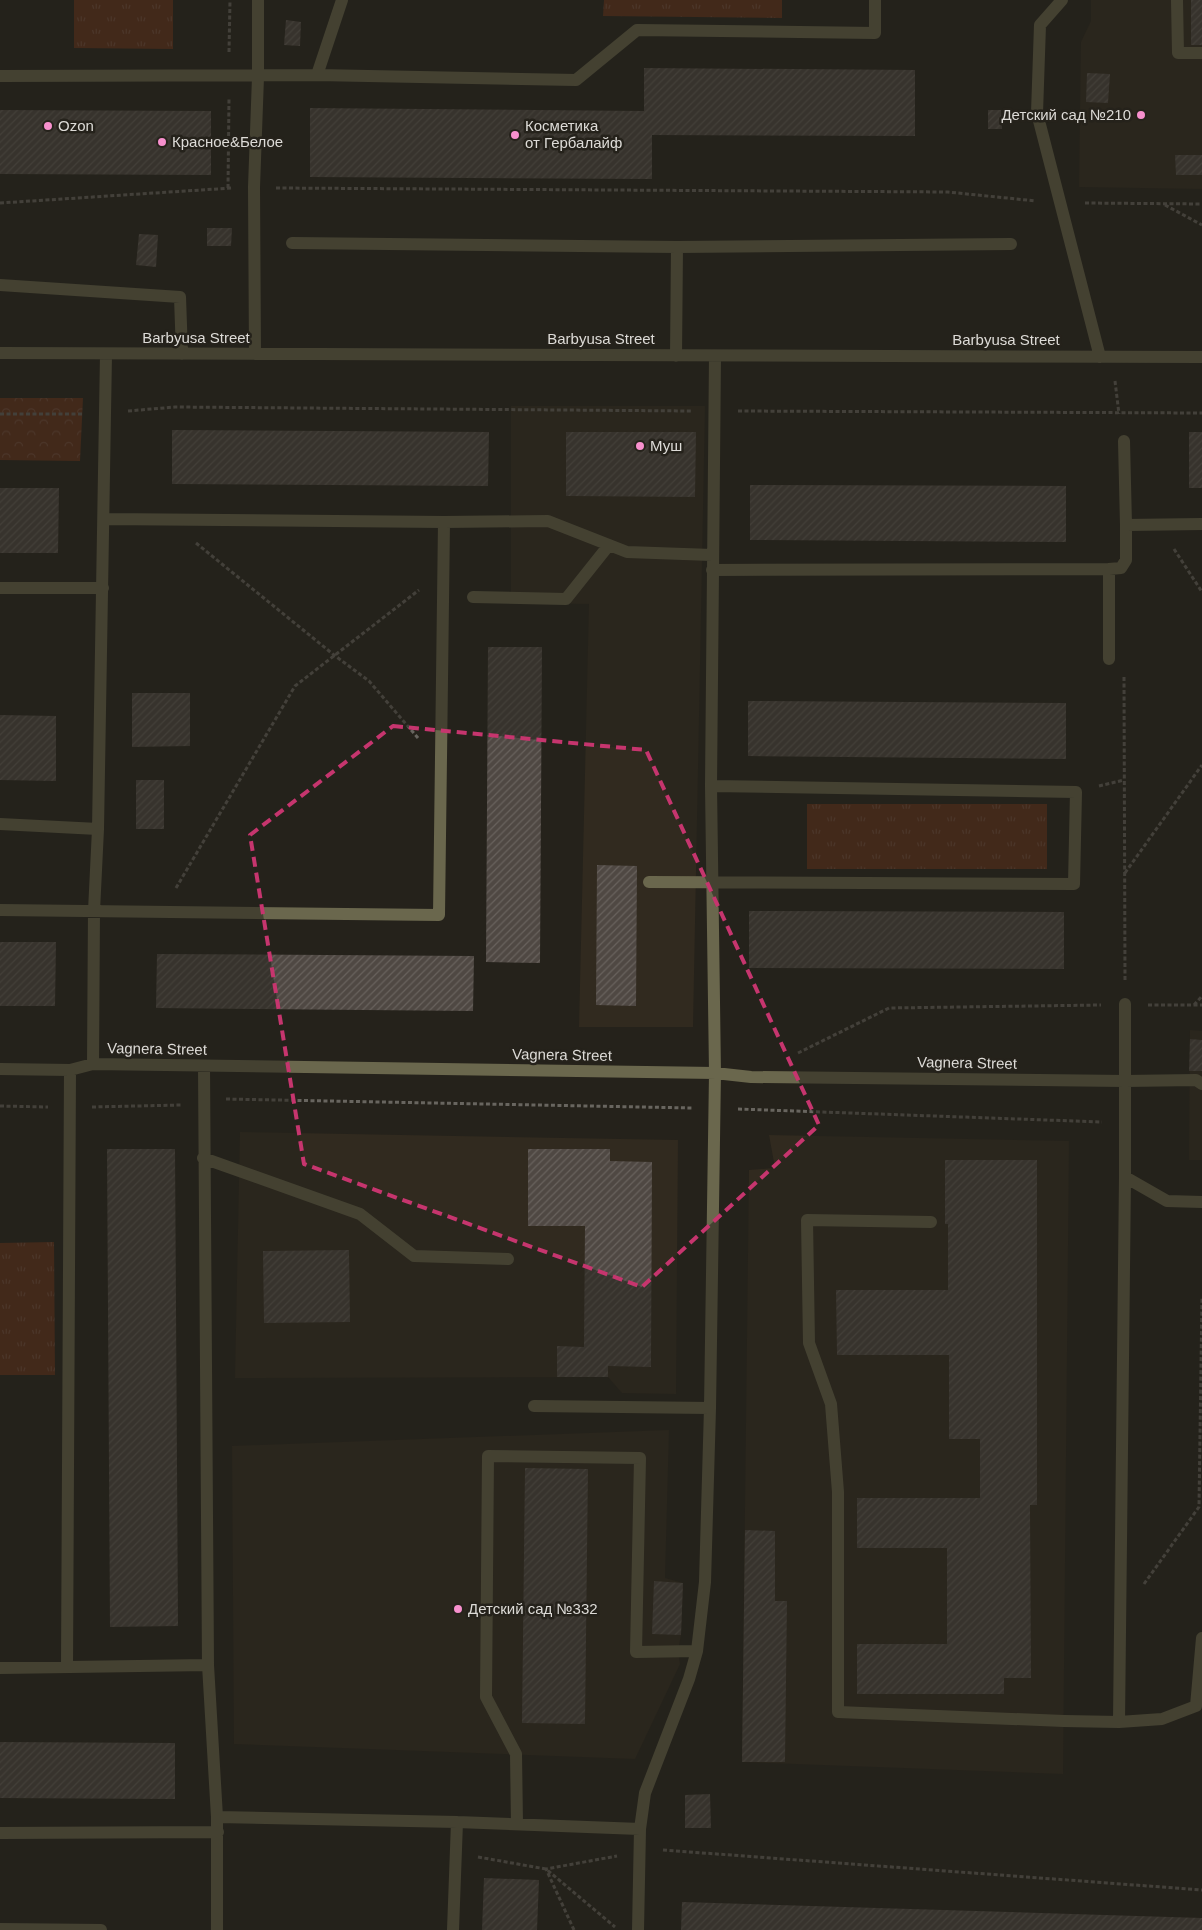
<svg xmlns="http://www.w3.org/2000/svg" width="1202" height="1930" font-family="Helvetica,sans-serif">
  <defs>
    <pattern id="grass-tufts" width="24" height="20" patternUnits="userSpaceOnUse" patternTransform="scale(1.25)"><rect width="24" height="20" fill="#66311a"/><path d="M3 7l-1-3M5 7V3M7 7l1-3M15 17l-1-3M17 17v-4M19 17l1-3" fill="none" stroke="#7b4e3b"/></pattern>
    <pattern id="forest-crowns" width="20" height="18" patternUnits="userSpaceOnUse" patternTransform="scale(1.25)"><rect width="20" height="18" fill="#66311a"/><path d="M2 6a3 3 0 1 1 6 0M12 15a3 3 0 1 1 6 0" fill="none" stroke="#7b4e3b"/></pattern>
    <pattern id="building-hatch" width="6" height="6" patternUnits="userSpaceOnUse" patternTransform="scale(1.25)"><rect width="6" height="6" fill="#4f4843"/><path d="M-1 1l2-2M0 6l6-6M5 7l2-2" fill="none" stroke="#68625d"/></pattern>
  </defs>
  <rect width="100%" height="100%" fill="#25221b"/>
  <path fill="#312a1f" d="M1091 0H1202V189L1079 187 1081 42 1091 21Z
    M511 406H705L693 1027H579L589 604 511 603Z
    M1190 1030 1202 1031V1160H1189Z
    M240 1132 678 1140 676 1394 622 1393 608 1377 235 1378Z
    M769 1135 1069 1141 1063 1774 742 1762 749 1170 775 1168Z
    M669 1430 665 1578 683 1583 681 1635 678 1651 680 1664 635 1759 234 1744 232 1446Z"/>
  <path fill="url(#grass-tufts)" d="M74 0H173V49L74 48Z
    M604 0H782V18L603 16Z
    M807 804H1047V869H807Z
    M54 1242 55 1375H0V1243Z"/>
  <path fill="url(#forest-crowns)" d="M0 398H83L80 461 0 460Z"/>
  <path fill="url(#building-hatch)" d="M1191 0H1202V45H1191Z
    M286 20 301 22 300 46 284 45Z
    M644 68 915 70V136L652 135V179L310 177V108L644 111Z
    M1087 73 1110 74 1108 103 1086 102Z
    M0 110 211 111V175L0 174Z
    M988 110H1001L1002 129H988Z
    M1175 155H1202V175H1176Z
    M207 228H232L231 246H207Z
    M139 234 158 235 156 267 136 265Z
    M172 430 489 432 488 486 172 484Z
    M566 432H696L695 497 566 496Z
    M1189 432H1202V488H1189Z
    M750 485 1066 486V542L750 540Z
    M0 488H59L58 553H0Z
    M488 647H542L540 963 486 962Z
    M132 693H190V746L132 747Z
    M748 701 1066 703V759L748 756Z
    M0 715 56 716V781L0 780Z
    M136 780H164V829H136Z
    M597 865 637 866 636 1006 596 1005Z
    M749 911 1064 912V969L749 968Z
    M0 942H56L55 1006H0Z
    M157 954 474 956 473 1011 156 1008Z
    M1190 1039 1202 1040V1071H1189Z
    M107 1149H175L178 1626 110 1627Z
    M528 1149H610V1161L652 1162 651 1367 608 1366V1377H557V1346L584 1347 585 1226H528Z
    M945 1160H1037V1505H1030L1031 1678H1004V1694H857V1644H947V1548H857V1498H980V1439H949V1355H837L836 1290H948V1224H945Z
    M349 1250 350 1322 264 1323 263 1251Z
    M525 1468 588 1469 585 1724 522 1723Z
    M745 1530 775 1531V1601H787L785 1762H742Z
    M654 1581 683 1583 681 1635 652 1634Z
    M0 1742 175 1743V1799L0 1798Z
    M710 1794 711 1828H685V1795Z
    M484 1878 539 1880 537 1930H482Z
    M682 1902 1202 1918V1930H681Z"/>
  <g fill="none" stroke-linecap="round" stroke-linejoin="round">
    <path stroke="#68655f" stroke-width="3" stroke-dasharray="4 2.5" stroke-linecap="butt" d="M229 52 230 0
      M228 188 229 98
      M276 188 948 192 1036 201
      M0 203 232 188
      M1085 203 1202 204
      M1165 205 1202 225
      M1115 381 1119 414
      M128 411 175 407 691 411
      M738 411 1202 413
      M0 414H82
      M196 543 334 655 369 681 418 738
      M1174 549 1202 592
      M1124 677 1125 981
      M1099 786 1124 780
      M1125 873 1202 765
      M176 888 295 686 419 590
      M1148 1005H1202
      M1194 1005 1202 996
      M798 1053 889 1008 1101 1005
      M226 1099 692 1108
      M0 1106 48 1107
      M92 1107 181 1105
      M738 1109 1102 1122
      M1144 1584 1199 1507 1202 1297
      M663 1850 1202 1890
      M478 1857 546 1869 615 1927
      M574 1930 546 1869 617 1856"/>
    <path stroke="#6a674d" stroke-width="12" d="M1062 0 1040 25 1037 113 1100 357
      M1177 0 1178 53H1202
      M317 75 342 0
      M0 76 317 75 576 80 637 30 875 33V0
      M292 243 677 247 1011 244
      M0 285 180 297 182 354
      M0 353 1202 357
      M255 354 254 187 258 77V0
      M676 356 677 247
      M1124 441 1126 525
      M104 519 444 522 548 521 627 552 712 555
      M712 570 1109 569
      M0 588H103
      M473 597 566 599 609 545
      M1109 659V569L1121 568 1126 560V525L1202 524
      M0 824 98 829
      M649 882 1074 884 1076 792 711 786
      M0 910 439 915 444 522
      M93 1064 94 911 98 829 106 354
      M204 1066 208 1665 217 1817V1930
      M0 1069 70 1070 93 1064 715 1073 751 1077 1125 1081V1004
      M203 1158 360 1214 414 1256 508 1259
      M1125 1177 1167 1201 1202 1202
      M931 1222 807 1220 809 1343 831 1404 838 1492V1712L1064 1721 1119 1722 1125 1177V1081L1196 1080 1202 1084
      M534 1406 710 1408
      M67 1667 70 1070
      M0 1668 208 1665
      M1119 1722 1162 1719 1196 1706 1202 1638
      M217 1817 457 1822 640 1829
      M517 1824 516 1754 486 1697 488 1456 640 1458 636 1652 697 1651
      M0 1833 218 1832
      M0 1929 101 1930
      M453 1930 457 1822
      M638 1930 640 1829 645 1793 689 1679 697 1651 705 1582 710 1408 715 1073 711 786 715 356"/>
  </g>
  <path d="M0 0H1202V1930H0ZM393 726 646 750 819 1125 642 1287 304 1164 250 835Z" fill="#25221b" fill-opacity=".55" fill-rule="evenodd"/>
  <path fill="none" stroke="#c6356e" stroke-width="4" stroke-dasharray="10 6" stroke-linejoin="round" d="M393 726 646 750 819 1125 642 1287 304 1164 250 835Z"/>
  <g fill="#f790cd" stroke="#25221b" stroke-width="2">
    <circle cx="1141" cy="115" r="5"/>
    <circle cx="48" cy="126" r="5"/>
    <circle cx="515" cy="135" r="5"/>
    <circle cx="162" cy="142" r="5"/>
    <circle cx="640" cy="446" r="5"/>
    <circle cx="458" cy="1609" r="5"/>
  </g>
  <g text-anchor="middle" stroke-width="5" stroke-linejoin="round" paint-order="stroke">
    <g font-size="15" fill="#dddbd7" stroke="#25221b" text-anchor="start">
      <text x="1131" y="120" text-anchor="end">Детский сад №210</text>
      <text x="58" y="131">Ozon</text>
      <text x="525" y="131">Косметика<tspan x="525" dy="17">от Гербалайф</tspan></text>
      <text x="172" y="147">Красное&amp;Белое</text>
      <text x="650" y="451">Муш</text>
      <text x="468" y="1614">Детский cад №332</text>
    </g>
    <g font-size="15" fill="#dddbd7" stroke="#25221b">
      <text x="196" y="343">Barbyusa Street</text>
      <text x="601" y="344">Barbyusa Street</text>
      <text x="1006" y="345">Barbyusa Street</text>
      <text transform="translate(157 1049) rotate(1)" y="5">Vagnera Street</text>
      <text transform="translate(562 1055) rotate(1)" y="5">Vagnera Street</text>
      <text transform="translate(967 1063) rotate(1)" y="5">Vagnera Street</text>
    </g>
  </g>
</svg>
